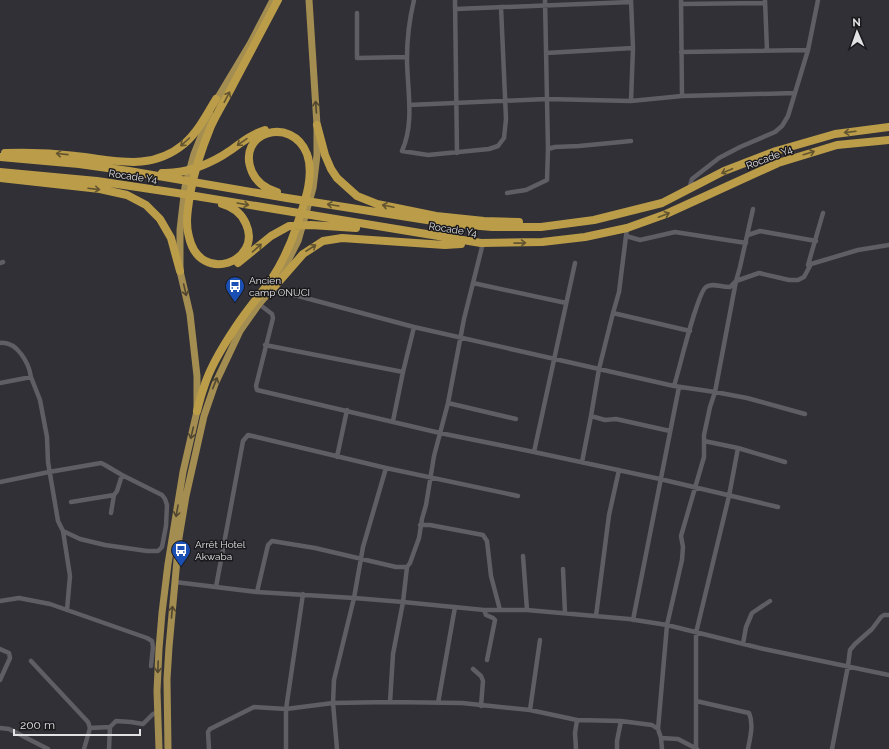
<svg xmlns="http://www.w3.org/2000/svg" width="889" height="749" font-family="Raleway,sans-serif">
  <rect width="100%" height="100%" fill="#313036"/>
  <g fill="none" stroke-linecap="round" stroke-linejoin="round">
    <path stroke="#5f5e64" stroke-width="4.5" d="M414 0C409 21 407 37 407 58 407 89 415 122 402 151L428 155 489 149 498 146 504 138 506 119 501 7
      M455 0 457 153
      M631 0 633 48 631 101
      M681 0 682 96
      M765 0 767 50
      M681 4 765 3
      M456 9 631 2
      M357 13V58L407 57
      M681 52 808 50
      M546 53 633 48
      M409 105 547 99 631 101 682 96 795 93
      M548 149 555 147 579 146 631 141
      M689 189 692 179 719 158 740 147 775 132 782 126 788 116 808 50 818 0
      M507 193 526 190 547 180 548 149 545 0
      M748 235 760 231 816 241
      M626 236 640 240 675 232 746 243
      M0 263 3 262
      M808 265 823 213
      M473 283 566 303
      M272 289 414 327 674 386 715 392 747 398 805 414
      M259 304 272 314 273 318 256 386 257 390 440 433 534 452 575 263
      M613 313 619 292 627 228
      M0 343C17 341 29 363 31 377
      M265 345 403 372 393 421
      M403 372 414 327
      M0 383 31 377 40 400 47 437 48 462 58 521 63 531 70 576 67 610
      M674 386C679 371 697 293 706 287 712 282 723 288 730 287L736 281 740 267 753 209
      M448 403 516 419
      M591 416 605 420 616 419 670 431
      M704 441 738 448 785 462
      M534 452 660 479 778 507
      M337 457 347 410
      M582 462 591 416 599 369 613 313 690 331
      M0 482 49 472 101 463 105 465 122 475 162 495 165 499 167 505 166 526 162 547 158 551H147L105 545 80 539 63 531
      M71 502 114 495 117 491 122 475
      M111 513 114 495
      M420 525H430L483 535 487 541 491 576 500 610
      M523 556 527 610
      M563 569 565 613
      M175 582 257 592 354 598 363 547 386 468
      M216 587 243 441 248 435 386 468 518 496
      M257 592 268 545 272 541 315 548 396 567H407L410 563 419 538 422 519 426 505 434 456 448 403 464 319 483 243
      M0 601 19 598 50 604 147 638 152 641 153 647 151 666
      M484 610 486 615 493 618 495 620 487 660
      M596 616 609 515 619 470
      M633 620 679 387
      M743 644 746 627 752 613 770 601
      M0 649 9 653 10 658 0 680
      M31 661 88 722 90 728
      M473 669 481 676 483 681 481 706
      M696 701 749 713C754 724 750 738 748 749
      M390 702 393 654 403 602 407 567
      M438 703 455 607
      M530 710 540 640
      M0 728 9 729 48 749
      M658 729 667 625 682 560 683 547 681 536 704 457V435L710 407 715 392 736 281 759 273 789 280H798L804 277 811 264 858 250 889 245
      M661 738 678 739 697 749
      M84 749 90 728 110 727 116 721 131 722 143 724 153 714 158 712
      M109 749 110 727
      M209 749 208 732 210 729 254 707 286 709 333 703 390 702 462 703 530 710 577 720 621 721 652 725 658 729 661 738 662 749
      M286 749V709L303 594
      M337 749 333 703 334 680 354 598 403 602 484 610H527L629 619 667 625 764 649 889 675
      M576 749 575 733 577 720
      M617 749V741L621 721
      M696 749V633L729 496 738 448
      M832 749 848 666 850 650 855 644 872 629 881 617 884 615H889"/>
    <path stroke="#a48d50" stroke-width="7" d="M214 104 250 44 273 0
      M159 749 157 691 159 649 162 613 168 564 183 472 197 411V376L190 314 180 271V230L185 187 194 154 210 114
      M168 749 167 679 169 647 179 538 186 496 204 416 215 384 240 331 259 304 275 286 298 241 313 188 317 155V125L309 0"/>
    <path stroke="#bb9d49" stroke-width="8" d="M317 125 325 155 331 169 337 178 357 196 377 204 436 216 484 221 519 222
      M5 153C29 152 52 153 76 156 115 160 150 172 184 144 198 132 207 114 216 99
      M0 157 79 164 129 171 287 198 446 223 492 227H541L594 220 662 203 724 171 776 151 835 134 889 127
      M0 172 97 181 177 193 481 243 542 242 585 237 627 228 666 214 778 163 837 145 889 140
      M162 173C186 174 211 164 231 150 242 142 252 134 265 130
      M0 178 100 189 127 195 146 205 160 219 171 238 180 271
      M222 204C233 207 242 214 246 224 263 261 200 286 189 237 185 224 188 208 190 195 194 171 202 148 211 126 218 111 227 97 234 83 249 55 263 28 278 0
      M238 263 271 236 289 226 311 225 356 228
      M275 286 303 254 323 241 342 238 445 245 461 244
      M197 411C199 403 201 395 204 387 210 367 223 346 235 328 246 311 259 296 271 280 282 263 291 244 297 225 304 204 315 176 307 154 292 115 235 132 252 172 257 183 266 189 277 192"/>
  </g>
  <defs><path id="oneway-shaft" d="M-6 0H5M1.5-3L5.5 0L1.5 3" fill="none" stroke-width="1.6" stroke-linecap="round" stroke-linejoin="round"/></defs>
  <g stroke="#625430">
    <use href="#oneway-shaft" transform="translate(227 97) rotate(-62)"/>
    <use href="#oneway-shaft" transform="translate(850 132) rotate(173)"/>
    <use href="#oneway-shaft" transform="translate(185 142) rotate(138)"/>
    <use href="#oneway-shaft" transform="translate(242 142) rotate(145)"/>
    <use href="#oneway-shaft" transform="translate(809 153) rotate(-17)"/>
    <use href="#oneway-shaft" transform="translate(62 154) rotate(-174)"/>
    <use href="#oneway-shaft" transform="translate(727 171) rotate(157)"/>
    <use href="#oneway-shaft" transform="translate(94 189) rotate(7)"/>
    <use href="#oneway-shaft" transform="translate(243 204) rotate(10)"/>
    <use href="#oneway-shaft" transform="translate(333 205) rotate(-171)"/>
    <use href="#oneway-shaft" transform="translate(388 206) rotate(-168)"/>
    <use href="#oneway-shaft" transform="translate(664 215) rotate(-21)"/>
    <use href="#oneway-shaft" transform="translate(520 243) rotate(-1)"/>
    <use href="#oneway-shaft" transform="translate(257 248) rotate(-41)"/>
    <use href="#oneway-shaft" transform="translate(311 248) rotate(-33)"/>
  </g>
  <g stroke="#514730">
    <use href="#oneway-shaft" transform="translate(316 107) rotate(-94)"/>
    <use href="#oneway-shaft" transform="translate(185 290) rotate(77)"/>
    <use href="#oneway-shaft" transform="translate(215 383) rotate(-68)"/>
    <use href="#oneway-shaft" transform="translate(192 433) rotate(103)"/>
    <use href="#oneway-shaft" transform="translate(177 511) rotate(100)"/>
    <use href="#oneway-shaft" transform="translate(172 612) rotate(-85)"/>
    <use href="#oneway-shaft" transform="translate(158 667) rotate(92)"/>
  </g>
  <defs>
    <symbol id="bus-pin" viewBox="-11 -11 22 30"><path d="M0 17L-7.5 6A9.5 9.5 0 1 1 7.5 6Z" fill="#1a4fb4" stroke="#19181b"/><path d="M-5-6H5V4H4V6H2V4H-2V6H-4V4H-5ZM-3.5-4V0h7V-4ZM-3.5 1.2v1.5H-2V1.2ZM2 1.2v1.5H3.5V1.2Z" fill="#fff"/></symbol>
  </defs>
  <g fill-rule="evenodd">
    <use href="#bus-pin" x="224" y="275" width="22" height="30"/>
    <use href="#bus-pin" x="170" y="539" width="22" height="30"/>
  </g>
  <g text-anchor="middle" stroke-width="3" stroke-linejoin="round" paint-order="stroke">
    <g font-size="10" fill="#e2e2e5" stroke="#19181b">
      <text transform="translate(769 157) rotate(-21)" y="4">Rocade Y4</text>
      <text transform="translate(133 176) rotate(8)" y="4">Rocade Y4</text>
      <text transform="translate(453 229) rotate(9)" y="4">Rocade Y4</text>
    </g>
    <g font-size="10" fill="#e2e2e5" stroke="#19181b" text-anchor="start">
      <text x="249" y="284">Ancien<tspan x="249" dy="12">camp ONUCI</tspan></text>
      <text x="195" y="548">Arrêt Hotel<tspan x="195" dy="12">Akwaba</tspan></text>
    </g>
  </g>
  <g transform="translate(857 32) rotate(358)" stroke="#19181b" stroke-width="3" paint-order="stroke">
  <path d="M0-3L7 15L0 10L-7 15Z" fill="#e2e2e5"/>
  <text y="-6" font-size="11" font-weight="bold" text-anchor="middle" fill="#e2e2e5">N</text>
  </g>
  <path d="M14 729v6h126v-6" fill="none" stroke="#e2e2e5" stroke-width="2"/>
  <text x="20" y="729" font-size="12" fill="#e2e2e5" stroke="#19181b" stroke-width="3" paint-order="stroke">200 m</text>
</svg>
